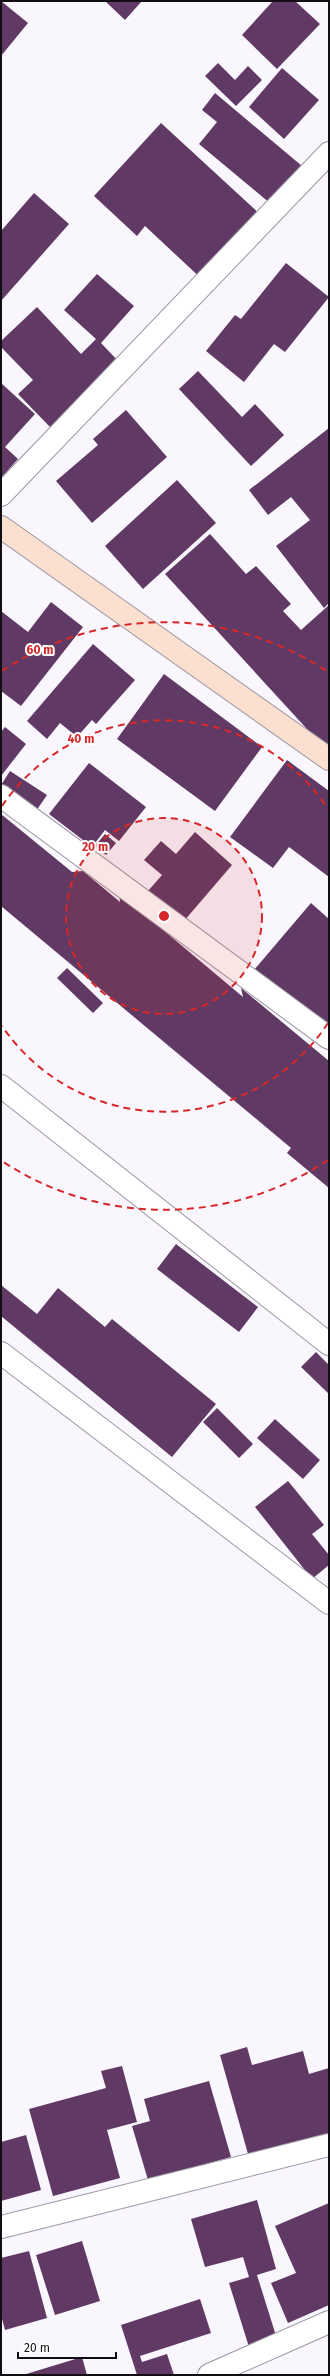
<svg xmlns="http://www.w3.org/2000/svg" width="330" height="2376" font-family="'Fira Sans',sans-serif">
  <rect width="100%" height="100%" fill="#faf6fe"/>
  <path fill="#603a64" d="M1 1 28 23 1 56Z
    M105 1H142L125 20Z
    M273 1H295L320 24 277 69 242 35Z
    M218 63 235 80 248 66 262 80 236 106 205 76Z
    M282 68 319 100 284 139 249 107Z
    M215 93 302 166 271 204 199 144 217 122 202 110Z
    M161 123 264 218 205 282 145 226 137 236 94 196Z
    M34 193 69 224 1 301V231Z
    M286 263 329 297 285 352 274 344 244 382 206 351 235 315 241 319Z
    M97 274 134 306 101 343 120 363 51 428 18 394 33 380 1 347V341L37 307 81 354 96 339 64 310Z
    M198 371 242 417 255 404 284 435 251 466 179 389Z
    M1 383 35 414 5 447 18 459 1 478Z
    M126 410 167 457 92 523 56 481 98 445 93 439Z
    M329 428V603L324 608 276 546 310 520 291 497 268 515 249 490Z
    M177 480 216 523 143 589 105 546Z
    M210 534 246 574 256 566 291 604 283 611 301 630 329 605V753L165 574Z
    M51 602 83 627 21 706 1 691V611L28 632Z
    M93 644 135 680 96 724 92 720 77 737 60 723 47 739 27 721Z
    M164 674 262 747 215 811 117 739Z
    M5 727 26 744 1 776V732Z
    M287 760 329 791V877L289 847 273 868 230 837Z
    M89 763 146 807 119 841 105 830 92 847 49 814Z
    M10 771 47 795 34 814 1 792V785Z
    M1 814 72 872 83 871 120 902 119 893 243 997 241 988 329 1061V1188L287 1153 291 1148 1 906Z
    M195 832 232 865 184 921 148 891 162 875 144 860 161 841 176 854Z
    M105 834 116 843 106 855 95 846Z
    M311 903 329 919V1034L254 970Z
    M67 968 103 1003 93 1013 57 978Z
    M176 1244 258 1307 239 1332 157 1269Z
    M1 1285 37 1314 58 1288 105 1327 112 1319 216 1404 172 1457 1 1316Z
    M316 1352 329 1365V1394L301 1367Z
    M217 1408 253 1444 239 1458 203 1422Z
    M275 1419 320 1460 303 1479 257 1438Z
    M288 1481 324 1525 312 1534 329 1555V1565L312 1579 255 1507Z
    M247 2047 252 2065 303 2051 309 2074 329 2068V2146L252 2168 220 2055Z
    M122 2066 137 2122 107 2130 120 2178 53 2196 29 2109 106 2088 101 2071Z
    M209 2081 231 2157 148 2180 132 2126 150 2121 144 2099Z
    M26 2135 41 2190 1 2201V2142Z
    M257 2200 276 2269 257 2275 277 2339 249 2347 229 2283 249 2277 243 2257 205 2267 191 2219Z
    M329 2203V2305L288 2323 271 2283 296 2273 275 2226Z
    M82 2241 100 2301 55 2315 36 2255Z
    M29 2251 47 2318 5 2330 1 2315V2258Z
    M200 2299 211 2333 140 2356 142 2362 167 2354 174 2375H137L121 2325Z
    M82 2357 87 2375H23Z"/>
  <g fill="none" stroke-linecap="round" stroke-linejoin="round">
    <defs>
      <path id="street" d="M1 495 329 153
        M1 796 329 1038
        M1 1086 329 1344
        M1 1353 329 1603
        M1 2227 329 2145
        M209 2375 329 2322"/>
      <path id="secondary" d="M1 527 329 759"/>
    </defs>
    <use href="#street" stroke="#9d97a3" stroke-width="24"/>
    <use href="#secondary" stroke="#9d97a3" stroke-width="24"/>
    <use href="#street" stroke="#fff" stroke-width="22"/>
    <use href="#secondary" stroke="#fce0cf" stroke-width="22"/>
  </g>
  <circle cx="164" cy="916" r="98" fill="#d62828" fill-opacity=".12"/>
  <g fill="none" stroke="#d62828" stroke-width="2" stroke-dasharray="7 5">
    <circle cx="164" cy="916" r="98"/>
    <path d="M328 1023A196 196 0 0 1 2 1026M2 806A196 196 0 0 1 328 809"/>
    <path d="M328 1160A294 294 0 0 1 2 1161M2 671A294 294 0 0 1 328 672"/>
  </g>
  <circle cx="164" cy="916" r="6" fill="#d62828" stroke="#fff" stroke-width="2"/>
  <g font-size="12" text-anchor="middle" font-weight="bold" fill="#d62828" stroke="#fff" stroke-width="4" stroke-linejoin="round" paint-order="stroke">
    <text x="40" y="654">60 m</text>
    <text x="81" y="743">40 m</text>
    <text x="95" y="851">20 m</text>
  </g>
  <rect width="330" height="2376" fill="none" stroke="#120f14" stroke-width="4"/>
  <path d="M18 2352v6h98v-6" fill="none" stroke="#120f14" stroke-width="2"/>
  <text x="24" y="2352" font-size="12" fill="#120f14" stroke="#ffffff" stroke-width="3" paint-order="stroke">20 m</text>
</svg>
